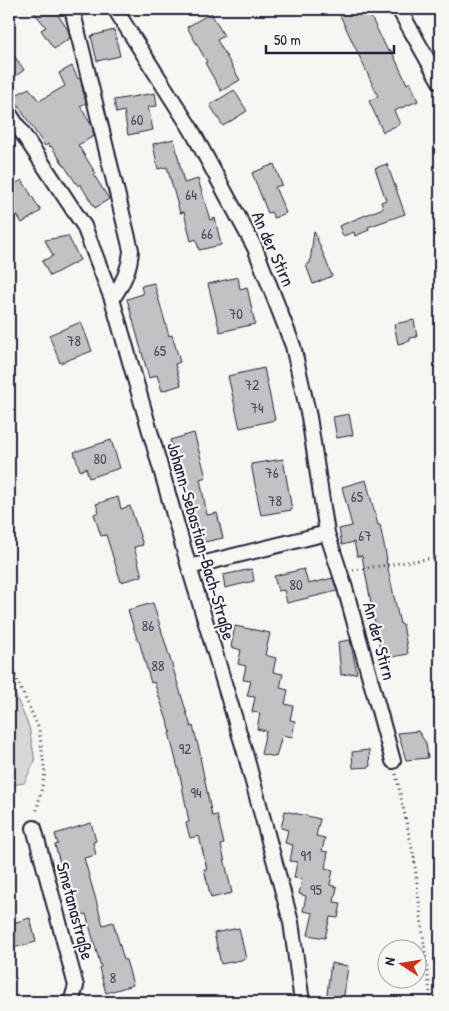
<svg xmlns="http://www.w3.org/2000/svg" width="449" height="1011" font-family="'Patrick Hand',sans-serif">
  <rect width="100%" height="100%" fill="#f6f6f2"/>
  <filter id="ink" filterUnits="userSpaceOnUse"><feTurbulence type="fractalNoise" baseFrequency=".02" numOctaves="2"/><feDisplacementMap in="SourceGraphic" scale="10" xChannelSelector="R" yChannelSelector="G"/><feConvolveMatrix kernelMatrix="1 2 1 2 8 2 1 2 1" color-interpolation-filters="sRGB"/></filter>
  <g filter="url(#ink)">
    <path fill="#d7d7d7" stroke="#7c7c89" d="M9 680 29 727 35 761 24 783 9 785Z"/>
    <path fill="#c2c2c4" stroke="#22223b" d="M31 9H54L68 30 70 38 54 49 41 30 46 27Z
      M337 9H367L388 51 391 50 407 84 410 82 418 101 394 111 400 124 383 132 369 101 378 96Z
      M211 13 224 36 217 40 240 80 221 91 205 63 207 62 187 27Z
      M114 30 120 56 97 61 91 36Z
      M9 48 24 70 9 81Z
      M72 66 78 79 80 78 86 103 80 106 92 126 94 136 78 145 96 174 94 175 109 199 95 208 80 184 78 186 51 146 50 147 48 144 45 146 12 97 29 88 39 101 65 86 59 73Z
      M234 90 247 111 223 126 210 105Z
      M155 93 157 106 148 107 153 130 128 135 124 111 116 113 114 100Z
      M174 139 184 183 198 179 210 220 215 218 221 245 199 250 196 239 191 241 184 212 180 213 167 167 158 169 153 144Z
      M274 164 282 185 275 187 286 213 274 218 271 212 268 213 252 173Z
      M387 164 405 214 368 227 369 230 355 236 354 232 343 236 339 226 383 208 381 202 386 200 375 168Z
      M22 180 41 211 22 223 9 202V188Z
      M314 231 332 276 313 284 306 265 310 263Z
      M68 236 80 260 50 276 42 261 53 256 45 240Z
      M238 277 240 289 247 287 255 324 220 332 208 284Z
      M154 283 169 336 172 335 180 362 175 364 181 385 162 391 157 375 149 378 127 299 143 294 141 286Z
      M414 320 417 337 410 338V341L398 344 394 324Z
      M81 322 92 351 60 363 49 335Z
      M264 368 275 420 240 428 228 376Z
      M349 414 353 435 337 438 333 417Z
      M194 433 206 477 200 479 207 515 217 513 223 538 200 543 192 510 188 511 183 484H182L170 440Z
      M111 440 120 468 89 478 86 468 80 471 74 452Z
      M283 459 292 510 261 515 251 464Z
      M366 480 378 525H380L387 560H386L400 624H403L408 654 382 659 362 556H357L354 542 342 545 339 529 352 526 342 487Z
      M118 497 121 509 130 506 143 545 134 547 142 576 121 582 106 535 101 536 94 514 99 512 96 504Z
      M252 569 254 581 225 588 223 575Z
      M304 569 308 584 333 578 337 591 287 603 284 590 278 591 274 576Z
      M153 603 191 727 193 726 201 757H200L212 816 217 815 224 844 221 845 232 893 211 898 204 869H207L199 836 190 838 186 823 189 822 181 780 169 733 171 732 154 682 151 683 139 641 138 642 128 610Z
      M235 626 270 633 265 655 276 658 273 672 283 674 280 688 288 690 285 704 293 706 290 720 295 721 292 737 282 735 276 757 261 754 266 731 257 729 260 713 252 712 255 697 247 696 251 681 243 680 246 666 238 664 241 650 231 647Z
      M350 640 357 673 341 675 338 642Z
      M418 731 426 743 428 758 406 760 398 733Z
      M369 750 370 767 353 768 352 752Z
      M285 811 320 819 316 836 325 838 322 851 328 852 325 868 333 870 330 885 337 887 334 902 341 903 338 918 330 917 325 938 308 935 313 913 303 911 306 896 299 894 302 879 294 878 297 862 290 861 293 845 285 843 288 830 281 828Z
      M91 823 96 841 93 842 96 855 84 858 103 925 113 922 124 960H126L133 985 106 993 99 968 101 967 86 914 78 916 74 902 71 903 55 845 58 844 55 834Z
      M30 918 36 942 9 949V924Z
      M239 928 246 959 221 964 214 933Z
      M331 963 348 966 343 1002H326Z"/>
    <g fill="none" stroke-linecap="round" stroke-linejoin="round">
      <defs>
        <path id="street" d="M72 9 131 250C130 269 123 284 112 299
          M115 9 191 129 255 248 293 346 309 417 327 533 345 588 393 761
          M399 9 440 82
          M9 113 84 226 112 299 189 567 244 749 291 922 302 1002
          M189 567 327 533
          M34 828 76 986 71 1002"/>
      </defs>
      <use href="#street" stroke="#22223b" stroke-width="18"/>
      <path stroke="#22223b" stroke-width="3" stroke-dasharray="1 4" stroke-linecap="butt" d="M353 570 440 557
        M9 662 39 729 45 773 36 814
        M396 774 414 858 431 1002"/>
      <use href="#street" stroke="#f6f6f2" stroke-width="14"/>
    </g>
  </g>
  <g text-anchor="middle" stroke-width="4.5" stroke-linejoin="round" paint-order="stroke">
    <g font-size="15" fill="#4a4a5d">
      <text x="137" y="125">60</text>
      <text x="191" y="200">64</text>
      <text x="207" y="239">66</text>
      <text x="236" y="319">70</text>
      <text x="74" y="346">78</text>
      <text x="160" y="356">65</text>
      <text x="252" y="390">72</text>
      <text x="257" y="413">74</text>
      <text x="100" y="464">80</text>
      <text x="272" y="478">76</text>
      <text x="357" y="502">65</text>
      <text x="275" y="506">78</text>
      <text x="365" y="541">67</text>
      <text x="296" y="590">80</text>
      <text x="148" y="631">86</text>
      <text x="158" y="671">88</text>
      <text x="185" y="754">92</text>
      <text x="196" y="798">94</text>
      <text x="306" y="861">91</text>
      <text x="316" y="895">95</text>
      <text x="113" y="983">8</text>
    </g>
    <g font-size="18" fill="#22223b" stroke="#f6f6f2">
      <text transform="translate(273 249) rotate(66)" y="6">An der Stirn</text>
      <text transform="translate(201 541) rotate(74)" y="6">Johann-Sebastian-Bach-Straße</text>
      <text transform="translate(379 641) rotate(75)" y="6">An der Stirn</text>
      <text transform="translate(75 911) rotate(75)" y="6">Smetanastraße</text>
    </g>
  </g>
  <rect width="449" height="1011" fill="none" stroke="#f6f6f2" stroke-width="30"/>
  <rect x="15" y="15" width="419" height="981" fill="none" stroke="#22223b" stroke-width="2" filter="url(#ink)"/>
  <g transform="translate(402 964) rotate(282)"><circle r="24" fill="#f6f6f2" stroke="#a1a1a9"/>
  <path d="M0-4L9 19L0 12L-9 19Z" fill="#c8321e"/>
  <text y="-8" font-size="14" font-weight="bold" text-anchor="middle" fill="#22223b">N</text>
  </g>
  <path d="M266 45v8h128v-8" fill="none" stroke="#22223b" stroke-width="2.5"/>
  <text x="274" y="45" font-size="15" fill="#22223b" stroke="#f6f6f2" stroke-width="4" paint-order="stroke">50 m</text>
</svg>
